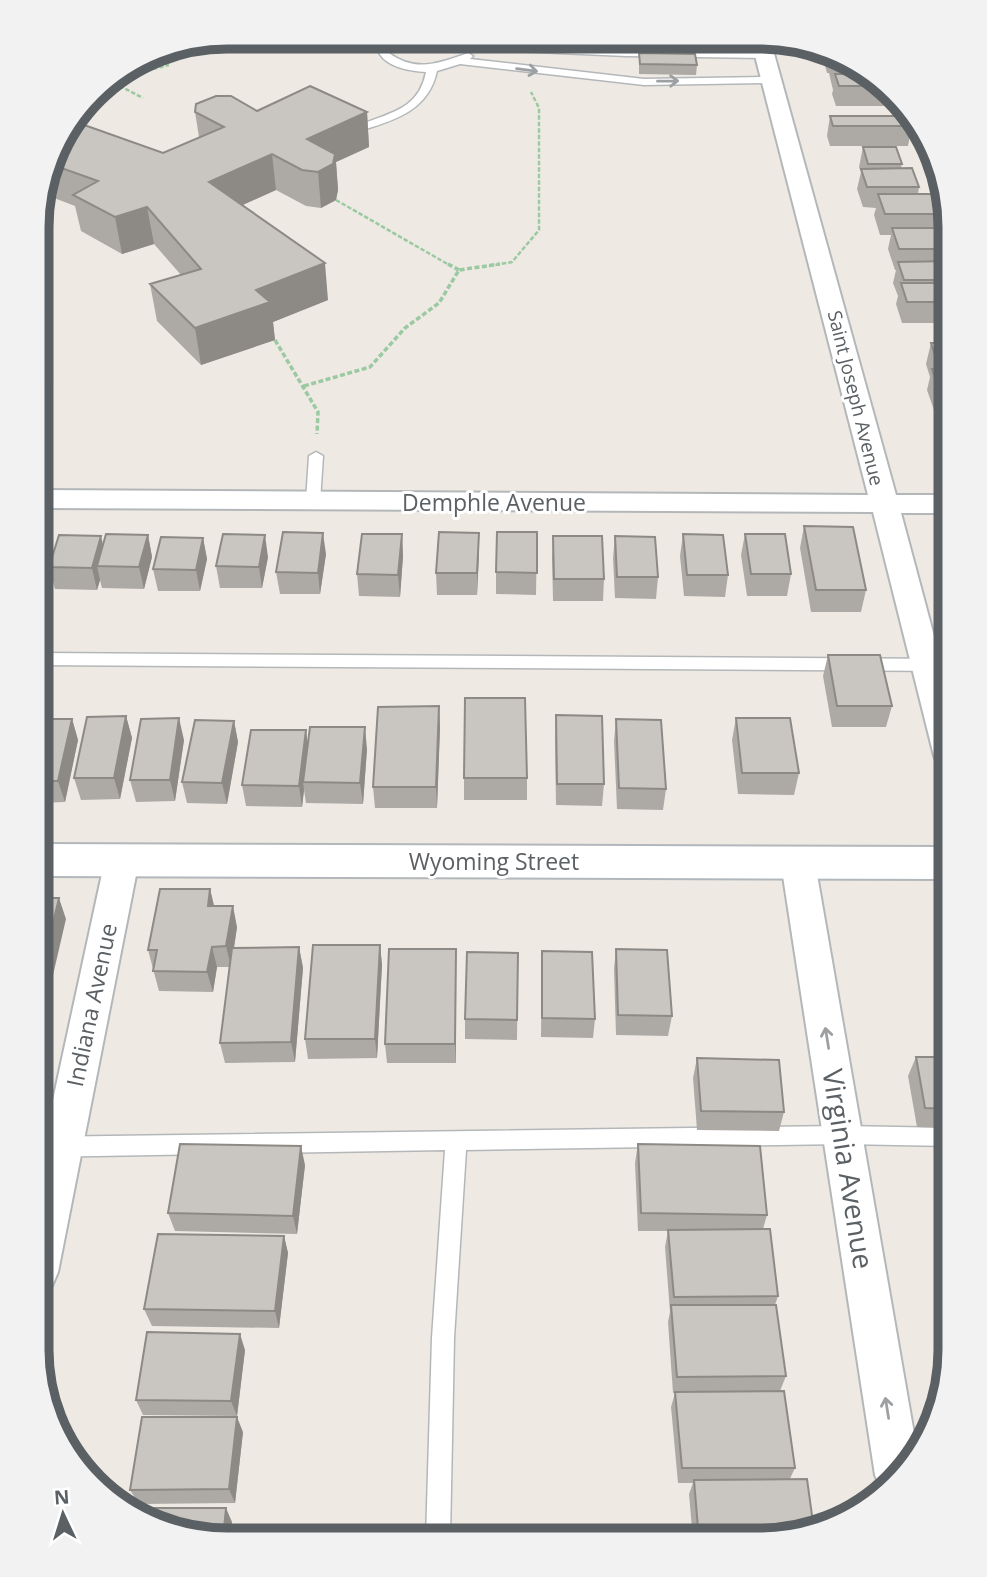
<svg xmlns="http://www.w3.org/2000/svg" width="987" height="1577" font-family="'Open Sans',sans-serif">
  <rect width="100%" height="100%" fill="#eeeae3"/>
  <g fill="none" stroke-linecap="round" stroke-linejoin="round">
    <defs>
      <path id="lane" d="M376 38H396L387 48 389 53C416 73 439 63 468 53L473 56 470 59 644 79 771 77 776 80 771 83 644 85 460 64 437 71C429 108 399 119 366 129L361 126 362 124C393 112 419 108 426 72 409 71 383 67 377 48L381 43 312 48 179 46 200 42H312Z
        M461 38H471L475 43 626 50 765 52 770 55 765 58 626 56 472 49Z
        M316 452 323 456 320 501 313 506 306 501 309 456Z
        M38 653 950 659V671L38 665Z
        M843 1126 950 1128V1146L843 1144 466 1150 454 1338 450 1539H426L432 1338 445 1150 37 1157V1137Z"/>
      <path id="street" d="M751 40H797L811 47 773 50 896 495H950V513H901L950 696V768L938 765 934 756 873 512 38 508V490L868 495Z
        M122 846 134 850 139 860 58 1272 52 1286 37 1292V1174L105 860 110 850Z
        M798 849 810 853 815 863 917 1451 911 1466 881 1489 875 1475 781 863 786 853Z"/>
      <path id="secondary" d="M37 844 950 847V879L37 876Z"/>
    </defs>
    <use href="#lane" stroke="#b4b7ba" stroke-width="3"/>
    <use href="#street" stroke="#b4b7ba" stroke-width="4"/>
    <use href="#secondary" stroke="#b2b7bb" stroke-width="4"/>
    <path stroke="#9ac9a2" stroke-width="2.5" stroke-dasharray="4.5 2" stroke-linecap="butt" d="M127 68 153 69 169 65
      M108 80 143 98
      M336 200 451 266
      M489 266 512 262 539 230V108L531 92"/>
    <path stroke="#9ac9a2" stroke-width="3.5" stroke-dasharray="5 2.5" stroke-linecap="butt" d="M448 264 459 270
      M275 340 318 412 317 434
      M304 386 370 367 405 328 439 303 459 270 500 264"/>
    <use href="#lane" fill="#fff" fill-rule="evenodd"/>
    <use href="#street" fill="#fff" fill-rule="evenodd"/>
    <use href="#secondary" fill="#fff" fill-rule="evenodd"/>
  </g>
  <path fill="#ada9a5" d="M639 53 697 65 696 75 639 74Z
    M824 54 885 84 893 94 890 106H836L832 94 833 90 829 73H827L823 58Z
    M257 111 367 112 369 147 336 162 338 190 336 200 321 208 306 206 276 190 242 205 328 300 273 322 275 340 201 365 157 321 150 284 181 275 154 244 122 254 81 231 75 206 41 193 57 142 163 153 199 137 195 112Z
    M830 116 912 126 908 146H830L827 136Z
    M863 147 902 164 901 168 919 187 918 194 938 214 935 228 950 239V323H902L896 304 898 296 893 283 896 270H895L888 249 891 235H880L874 215 876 208 863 207 857 189 861 172 859 167Z
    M931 343H950V475H946L938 451 943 433 939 423 942 413H935L927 390 930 377 926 364Z
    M804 526 866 590 861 612H811L800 548Z
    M537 532 536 595 496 594V572Z
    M479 533 477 595H437L436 573Z
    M402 534 403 556 400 597 359 596 357 574Z
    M683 534 728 575 725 597 684 596 680 556Z
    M745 534 791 574 787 596H747L741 555Z
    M148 535 152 557 144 589 102 588 100 580 97 590 55 589 49 567 103 545Z
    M553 536 604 579 603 601H553L552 557Z
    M615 536 658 577 656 599 615 598 613 558Z
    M203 538 207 559 200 591H158L153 569Z
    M326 554 320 594H280L276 572Z
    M268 557 262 588H220L216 566Z
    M828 655 892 706 886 727H832L823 676Z
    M439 706 440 728 437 808H375L373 787Z
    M556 715 604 784 602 806 556 805 555 737Z
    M126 716 132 738 120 799 81 800 74 778Z
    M736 718 799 773 794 795 738 794 732 740Z
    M38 719H72L78 740 65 802 38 803Z
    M616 719 666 789 663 810 617 809 614 741Z
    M234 721 238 742 227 804 187 803 182 782Z
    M184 740 175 801 136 802 130 780Z
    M308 745 367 749 363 804 306 803 304 790 302 807 246 806 242 785Z
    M464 778H527V800H464Z
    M210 889 214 906 237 927 234 948 299 947 303 968 295 1062 225 1063 220 1043 230 967H217L213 992 159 991 148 950Z
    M380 945 382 965 377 1058 308 1059 305 1039Z
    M456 949V1063H387L385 1044Z
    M616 949 672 1016 668 1036 616 1035 614 969Z
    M542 951 595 1019 593 1038 541 1037Z
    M518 953 517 1040 465 1039V1019Z
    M916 1057H950V1128L917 1127 908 1076Z
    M697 1058 784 1112 779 1131 697 1130 693 1078Z
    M638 1144 767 1215 763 1229 778 1296 775 1305 786 1376 780 1391 795 1468 761 1540H693L689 1494 693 1483H678L671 1407 675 1393H673L668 1322 670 1312 665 1247 668 1231H638L635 1163Z
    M305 1165 297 1234 175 1231 168 1213Z
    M284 1236 288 1253 279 1328 152 1326 144 1309Z
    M245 1350 237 1416 143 1415 136 1400Z
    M243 1432 235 1503 139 1504 130 1490Z"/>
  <path fill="#8d8a86" d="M367 112 369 147 336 162 338 190 336 200 321 208 318 172 307 139Z
    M272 154 276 190 214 218 209 182Z
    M147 207 154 244 122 254 115 217Z
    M325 263 328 300 273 322 275 340 201 365 195 328 256 290Z
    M38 533 44 555 38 574Z
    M323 533 326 554 320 594 318 573Z
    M479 533V555L477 595V573Z
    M402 534 403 556 400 597 398 575Z
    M148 535 152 557 144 589 139 567Z
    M265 535 268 557 262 588 259 567Z
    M101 536 106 558 97 566 100 580 97 590 92 568Z
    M203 538 207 559 200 591 196 570Z
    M439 706 440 728 437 808 436 787Z
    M126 716 132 738 120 799 114 778Z
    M179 718 184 740 175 801 170 780Z
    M72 719 78 740 65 802 58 781Z
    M234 721 238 742 227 804 222 783Z
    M365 727 367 749 363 804 360 783Z
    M306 730 309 752 303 782 304 790 302 807 299 786Z
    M210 889 215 910 208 906Z
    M59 898 66 919 37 1044V989Z
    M233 906 237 927 231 967 226 946Z
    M380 945 382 965 377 1058 375 1039Z
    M212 947 217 967 213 992 207 972Z
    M299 947 303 968 295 1062 291 1042Z
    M456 949V1063L455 1044Z
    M301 1146 305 1165 297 1234 293 1216Z
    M284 1236 288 1253 279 1328 275 1311Z
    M240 1334 245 1350 237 1416 231 1401Z
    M237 1417 243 1432 235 1503 229 1489Z
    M226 1508 232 1522 231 1539H223Z"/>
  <path fill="#c9c5c0" stroke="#8d8a86" stroke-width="2" d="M639 53 695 54 697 65 640 64Z
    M832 58 858 70H836Z
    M835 74H866L885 84 887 86H839Z
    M310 86 367 112 307 139 335 154 333 164 318 172 302 170 272 154 209 182 325 263 256 290 270 302 195 328 150 284 201 269 147 207 115 217 73 195 98 181 50 164 57 142 73 121 163 153 224 127 195 112 196 104 216 96H231L257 111Z
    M830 116H908L912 126H833Z
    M863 147H896L902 164H868Z
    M912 168 919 187H867L861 169Z
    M878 194H931L938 214H885Z
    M892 228H946L950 239V249H899Z
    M950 261V280H904L898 262Z
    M901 283H950V302H907Z
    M931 343H950V363L938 364Z
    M932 369H950V392H940Z
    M945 401H950V416Z
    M944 430H950V449Z
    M804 526 853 527 866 590H816Z
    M283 532 323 533 318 573 276 572Z
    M439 532 479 533 477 573H436Z
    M497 532H537V573L496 572Z
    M106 534 148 535 139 567 97 566Z
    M223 534 265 535 259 567 216 566Z
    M362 534H402L398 575 357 574Z
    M683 534 723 535 728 575H687Z
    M745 534H785L791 574H751Z
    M59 535 101 536 92 568 49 567Z
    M553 536H602L604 579H554Z
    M615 536 655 537 658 577H617Z
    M161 537 203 538 196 570 153 569Z
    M828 655H880L892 706H837Z
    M465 698H525L527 778H464Z
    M439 706 436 787H373L378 707Z
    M556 715 602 716 604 784H557Z
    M126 716 114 778H74L87 717Z
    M179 718 170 780H130L141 719Z
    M736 718H790L799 773H742Z
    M38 719H72L58 781H38Z
    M616 719 661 720 666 789 619 788Z
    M195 720 234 721 222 783 182 782Z
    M310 727H365L360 783 303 782Z
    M251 730H306L299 786 242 785Z
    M160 889H210L208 906H233L226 946 212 947 207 972 153 971 157 950H148Z
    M37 898H59L37 989Z
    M313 945H380L375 1039H305Z
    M299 947 291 1042 220 1043 232 948Z
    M389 949H456L455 1044H385Z
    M616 949 667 950 672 1016 618 1015Z
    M542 951 592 952 595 1019 542 1018Z
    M467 952 518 953 517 1020 465 1019Z
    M916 1057H950V1109L925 1108Z
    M697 1058 779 1060 784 1112 701 1111Z
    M180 1144 301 1146 293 1216 168 1213Z
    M638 1144 760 1146 767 1215 641 1213Z
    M770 1229 778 1296 674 1297 668 1230Z
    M158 1234 284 1236 275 1311 144 1309Z
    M671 1305H776L786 1376 677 1377Z
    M147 1332 240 1334 231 1401 136 1400Z
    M784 1391 795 1468H682L675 1392Z
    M142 1417H237L229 1489 130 1490Z
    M807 1479 814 1530 761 1540H699L694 1480Z
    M128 1508H226L223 1539H202Z"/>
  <defs><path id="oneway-shaft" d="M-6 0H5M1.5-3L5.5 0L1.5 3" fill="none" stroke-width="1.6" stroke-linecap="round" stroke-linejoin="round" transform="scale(1.75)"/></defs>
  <g stroke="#9da0a2">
    <use href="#oneway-shaft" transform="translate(527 70) rotate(7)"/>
    <use href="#oneway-shaft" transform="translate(668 81) rotate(-1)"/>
    <use href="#oneway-shaft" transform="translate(827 1038) rotate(-99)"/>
    <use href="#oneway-shaft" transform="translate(887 1408) rotate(-99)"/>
  </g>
  <g text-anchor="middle" stroke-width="6" stroke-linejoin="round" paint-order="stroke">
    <g font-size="19" fill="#5b6064" stroke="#fff">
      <text transform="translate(856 398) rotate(76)" y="7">Saint Joseph Avenue</text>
    </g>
    <g font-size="23" fill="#5b6064" stroke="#fff">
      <text x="494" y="511">Demphle Avenue</text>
      <text x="494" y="870">Wyoming Street</text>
      <text transform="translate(92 1005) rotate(-78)" y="8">Indiana Avenue</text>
    </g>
    <g font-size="28" fill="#5b6064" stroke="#fff">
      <text transform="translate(848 1169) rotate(81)" y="10">Virginia Avenue</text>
    </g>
  </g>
  <path d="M0 0H987V1577H0ZM227 49H760A178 178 0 0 1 938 227V1350A178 178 0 0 1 760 1528H227A178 178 0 0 1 49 1350V227A178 178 0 0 1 227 49Z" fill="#f2f2f3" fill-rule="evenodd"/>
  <path fill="none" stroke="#5b6064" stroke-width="9" d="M227 49H760A178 178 0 0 1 938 227V1350A178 178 0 0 1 760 1528H227A178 178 0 0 1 49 1350V227A178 178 0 0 1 227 49Z"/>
  <g transform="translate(63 1514) rotate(356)" stroke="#ffffff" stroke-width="5" paint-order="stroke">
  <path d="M0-5L12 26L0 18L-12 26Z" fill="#5b6064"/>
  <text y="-10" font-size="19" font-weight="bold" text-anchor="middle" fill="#5b6064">N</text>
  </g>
</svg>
